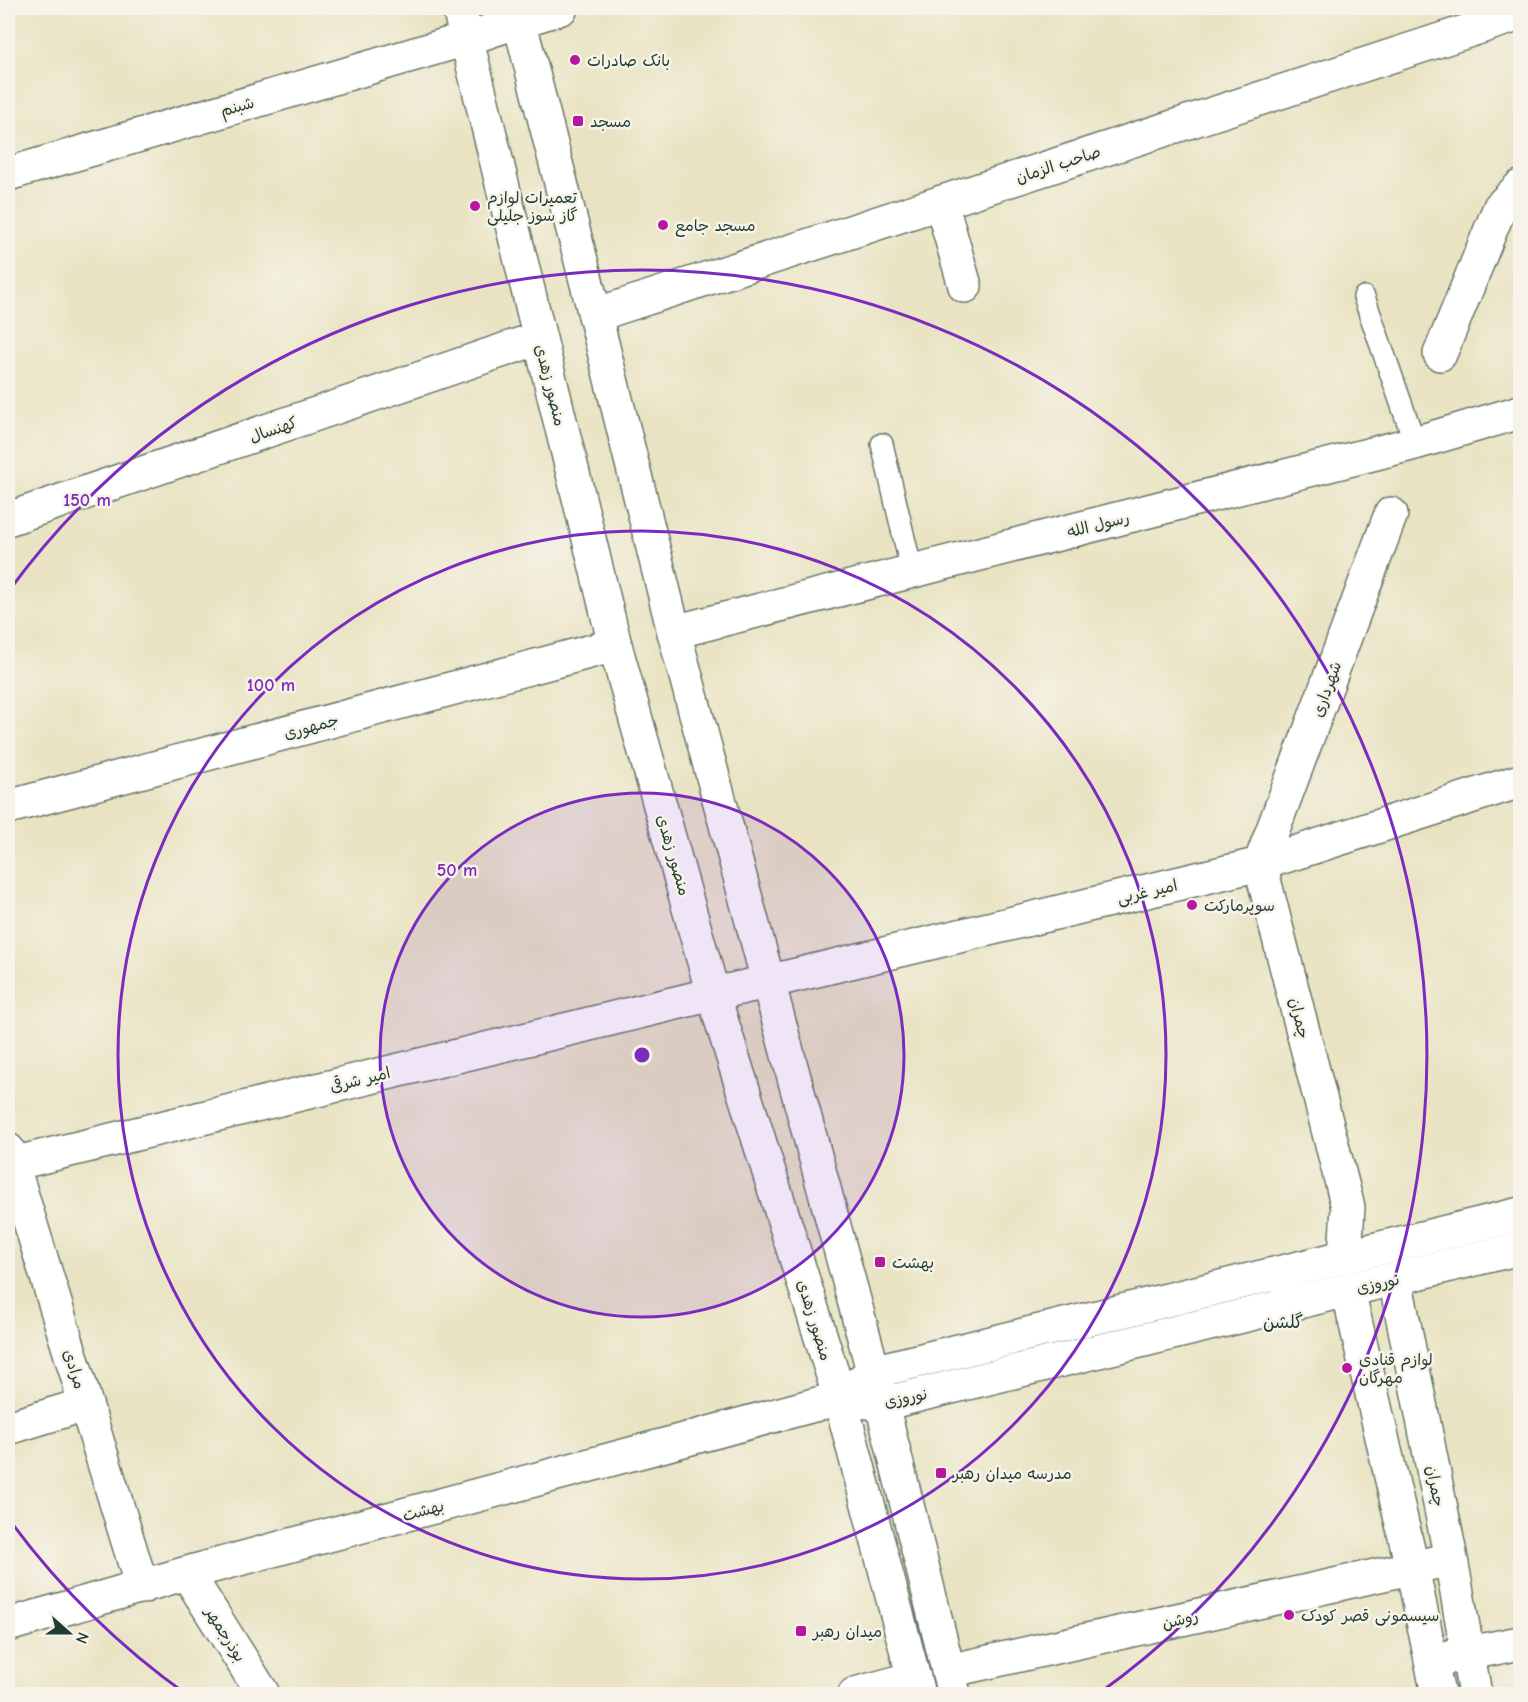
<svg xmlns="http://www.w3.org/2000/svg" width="1528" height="1702" font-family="'Comic Neue','Playpen Sans Arabic',sans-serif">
  <rect width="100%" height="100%" fill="#f7f3e8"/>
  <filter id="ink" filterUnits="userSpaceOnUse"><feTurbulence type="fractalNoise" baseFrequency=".0167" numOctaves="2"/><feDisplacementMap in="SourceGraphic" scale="12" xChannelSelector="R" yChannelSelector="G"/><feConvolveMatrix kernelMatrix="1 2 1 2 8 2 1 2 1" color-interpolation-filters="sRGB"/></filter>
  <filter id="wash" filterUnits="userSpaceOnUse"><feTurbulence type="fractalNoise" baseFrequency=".008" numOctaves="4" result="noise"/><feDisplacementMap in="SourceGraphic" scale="24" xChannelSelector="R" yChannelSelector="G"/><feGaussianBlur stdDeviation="1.35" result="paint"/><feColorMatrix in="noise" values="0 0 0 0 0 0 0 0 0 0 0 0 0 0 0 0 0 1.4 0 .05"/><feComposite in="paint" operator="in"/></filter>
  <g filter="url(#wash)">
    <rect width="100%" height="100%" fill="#e9e3c3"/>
  </g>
  <g filter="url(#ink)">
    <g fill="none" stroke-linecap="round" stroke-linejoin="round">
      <defs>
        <path id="lane" d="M1364 297 1415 443
          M882 444 912 572"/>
        <path id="street" d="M519 21 561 8
          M8 174 466 39
          M941 202 965 286
          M595 315 1520 14
          M1440 354 1500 207 1520 187
          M8 519 539 338
          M674 632 1415 443 1520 412
          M8 807 615 645
          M767 982 1260 864 1520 781
          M8 1150 142 1587
          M8 1165 713 994
          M1345 1257 1348 1207 1260 864 1391 514
          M1395 1279 1451 1559 1475 1694
          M1348 1290 1412 1567 1438 1694
          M8 1428 86 1404
          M187 1573 263 1694
          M8 1625 187 1573 840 1398
          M1449 1657 1520 1643
          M948 1671 1451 1559
          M855 1694 914 1678"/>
        <path id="secondary" d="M459 8 615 645 713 994 840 1398 918 1694
          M516 8 595 315 674 632 882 1404 954 1694
          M466 39 519 21
          M713 994 767 982
          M856 1385 872 1372 1520 1214
          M860 1401 882 1404 1520 1248"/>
      </defs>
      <use href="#lane" stroke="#676" stroke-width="24"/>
      <use href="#street" stroke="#676" stroke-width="36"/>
      <use href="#secondary" stroke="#676" stroke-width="36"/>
      <use href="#lane" stroke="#fff" stroke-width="21"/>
      <use href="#street" stroke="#fff" stroke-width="33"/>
      <use href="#secondary" stroke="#fff" stroke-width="33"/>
    </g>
  </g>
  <circle cx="642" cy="1055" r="262" fill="#7b2cbf" fill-opacity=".12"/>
  <g fill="none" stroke="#7b2cbf" stroke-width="3">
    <circle cx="642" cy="1055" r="262"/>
    <circle cx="642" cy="1055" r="524"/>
    <path d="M186 1694A785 785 0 0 1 11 1522M11 588A785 785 0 1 1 1098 1694"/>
  </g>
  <g fill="#b5179e" stroke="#f7f3e8" stroke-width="2">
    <circle cx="575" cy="60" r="6"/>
    <rect x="572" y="115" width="12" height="12" rx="3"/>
    <circle cx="475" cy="206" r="6"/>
    <circle cx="663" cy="225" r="6"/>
    <circle cx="1192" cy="905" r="6"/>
    <rect x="874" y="1256" width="12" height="12" rx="3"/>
    <circle cx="1347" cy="1368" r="6"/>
    <rect x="935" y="1467" width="12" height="12" rx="3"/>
    <circle cx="1289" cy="1615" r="6"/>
    <rect x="795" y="1625" width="12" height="12" rx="3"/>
  </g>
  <g text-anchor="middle" stroke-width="5" stroke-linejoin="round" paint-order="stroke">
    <g font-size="16" fill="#1f3d34" stroke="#f7f3e8" text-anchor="start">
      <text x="587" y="66">بانک صادرات</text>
      <text x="590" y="127">مسجد</text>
      <text x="487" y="203">تعمیرات لوازم<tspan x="487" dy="18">گاز سوز جلیلی</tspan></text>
      <text x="675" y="231">مسجد جامع</text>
      <text x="1204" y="911">سوپرمارکت</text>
      <text x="892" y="1268">بهشت</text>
      <text x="1359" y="1365">لوازم قنادی<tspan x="1359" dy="18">مهرگان</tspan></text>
      <text x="953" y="1479">مدرسه میدان رهبر</text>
      <text x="1301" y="1621">سیسمونی قصر کودک</text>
      <text x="813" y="1637">میدان رهبر</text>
    </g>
    <g font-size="16" fill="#1f3d34" stroke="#f7f3e8">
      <text transform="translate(237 106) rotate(-16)" y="6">شبنم</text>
      <text transform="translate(1058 164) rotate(-18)" y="6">صاحب الزمان</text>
      <text transform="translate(551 385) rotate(76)" y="6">منصور زهدی</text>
      <text transform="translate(273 429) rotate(-19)" y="6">کهنسال</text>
      <text transform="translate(1098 524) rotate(-14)" y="6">رسول الله</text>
      <text transform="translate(1326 689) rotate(-70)" y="6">شهرداری</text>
      <text transform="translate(311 726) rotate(-15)" y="6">جمهوری</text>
      <text transform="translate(674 855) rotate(74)" y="6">منصور زهدی</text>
      <text transform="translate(1147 891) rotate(-13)" y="6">امیر غربی</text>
      <text transform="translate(1300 1018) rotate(76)" y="6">چمران</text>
      <text transform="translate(360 1079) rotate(-14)" y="6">امیر شرقی</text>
      <text transform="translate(1378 1283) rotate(-13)" y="6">نوروزی</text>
      <text transform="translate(815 1320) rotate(73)" y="6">منصور زهدی</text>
      <text transform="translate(75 1369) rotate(73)" y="6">مرادی</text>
      <text transform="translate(906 1397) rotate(-12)" y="6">نوروزی</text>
      <text transform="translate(1436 1486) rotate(79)" y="6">چمران</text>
      <text transform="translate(423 1510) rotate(-15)" y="6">بهشت</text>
      <text transform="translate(1180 1619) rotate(-13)" y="6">روشن</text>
      <text transform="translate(226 1634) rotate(58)" y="6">بوذرجمهر</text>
    </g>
    <g font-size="18" fill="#1f3d34" stroke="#f7f3e8">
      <text x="1283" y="1328">گلشن</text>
    </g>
  </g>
  <circle cx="642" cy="1055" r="9" fill="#7b2cbf" stroke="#f7f3e8" stroke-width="3"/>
  <g font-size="18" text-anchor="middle" font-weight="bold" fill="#7b2cbf" stroke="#f7f3e8" stroke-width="5" stroke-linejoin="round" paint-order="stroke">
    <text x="87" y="506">150 m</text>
    <text x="271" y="691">100 m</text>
    <text x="457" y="876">50 m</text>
  </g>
  <rect width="1528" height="1702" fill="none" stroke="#f7f3e8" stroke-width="30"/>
  <g transform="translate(69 1633) rotate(111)" stroke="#f7f3e8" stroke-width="4.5" paint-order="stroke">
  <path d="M0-4.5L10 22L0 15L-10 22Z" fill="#1f3d34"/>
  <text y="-9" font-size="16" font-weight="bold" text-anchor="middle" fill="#1f3d34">N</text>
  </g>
</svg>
